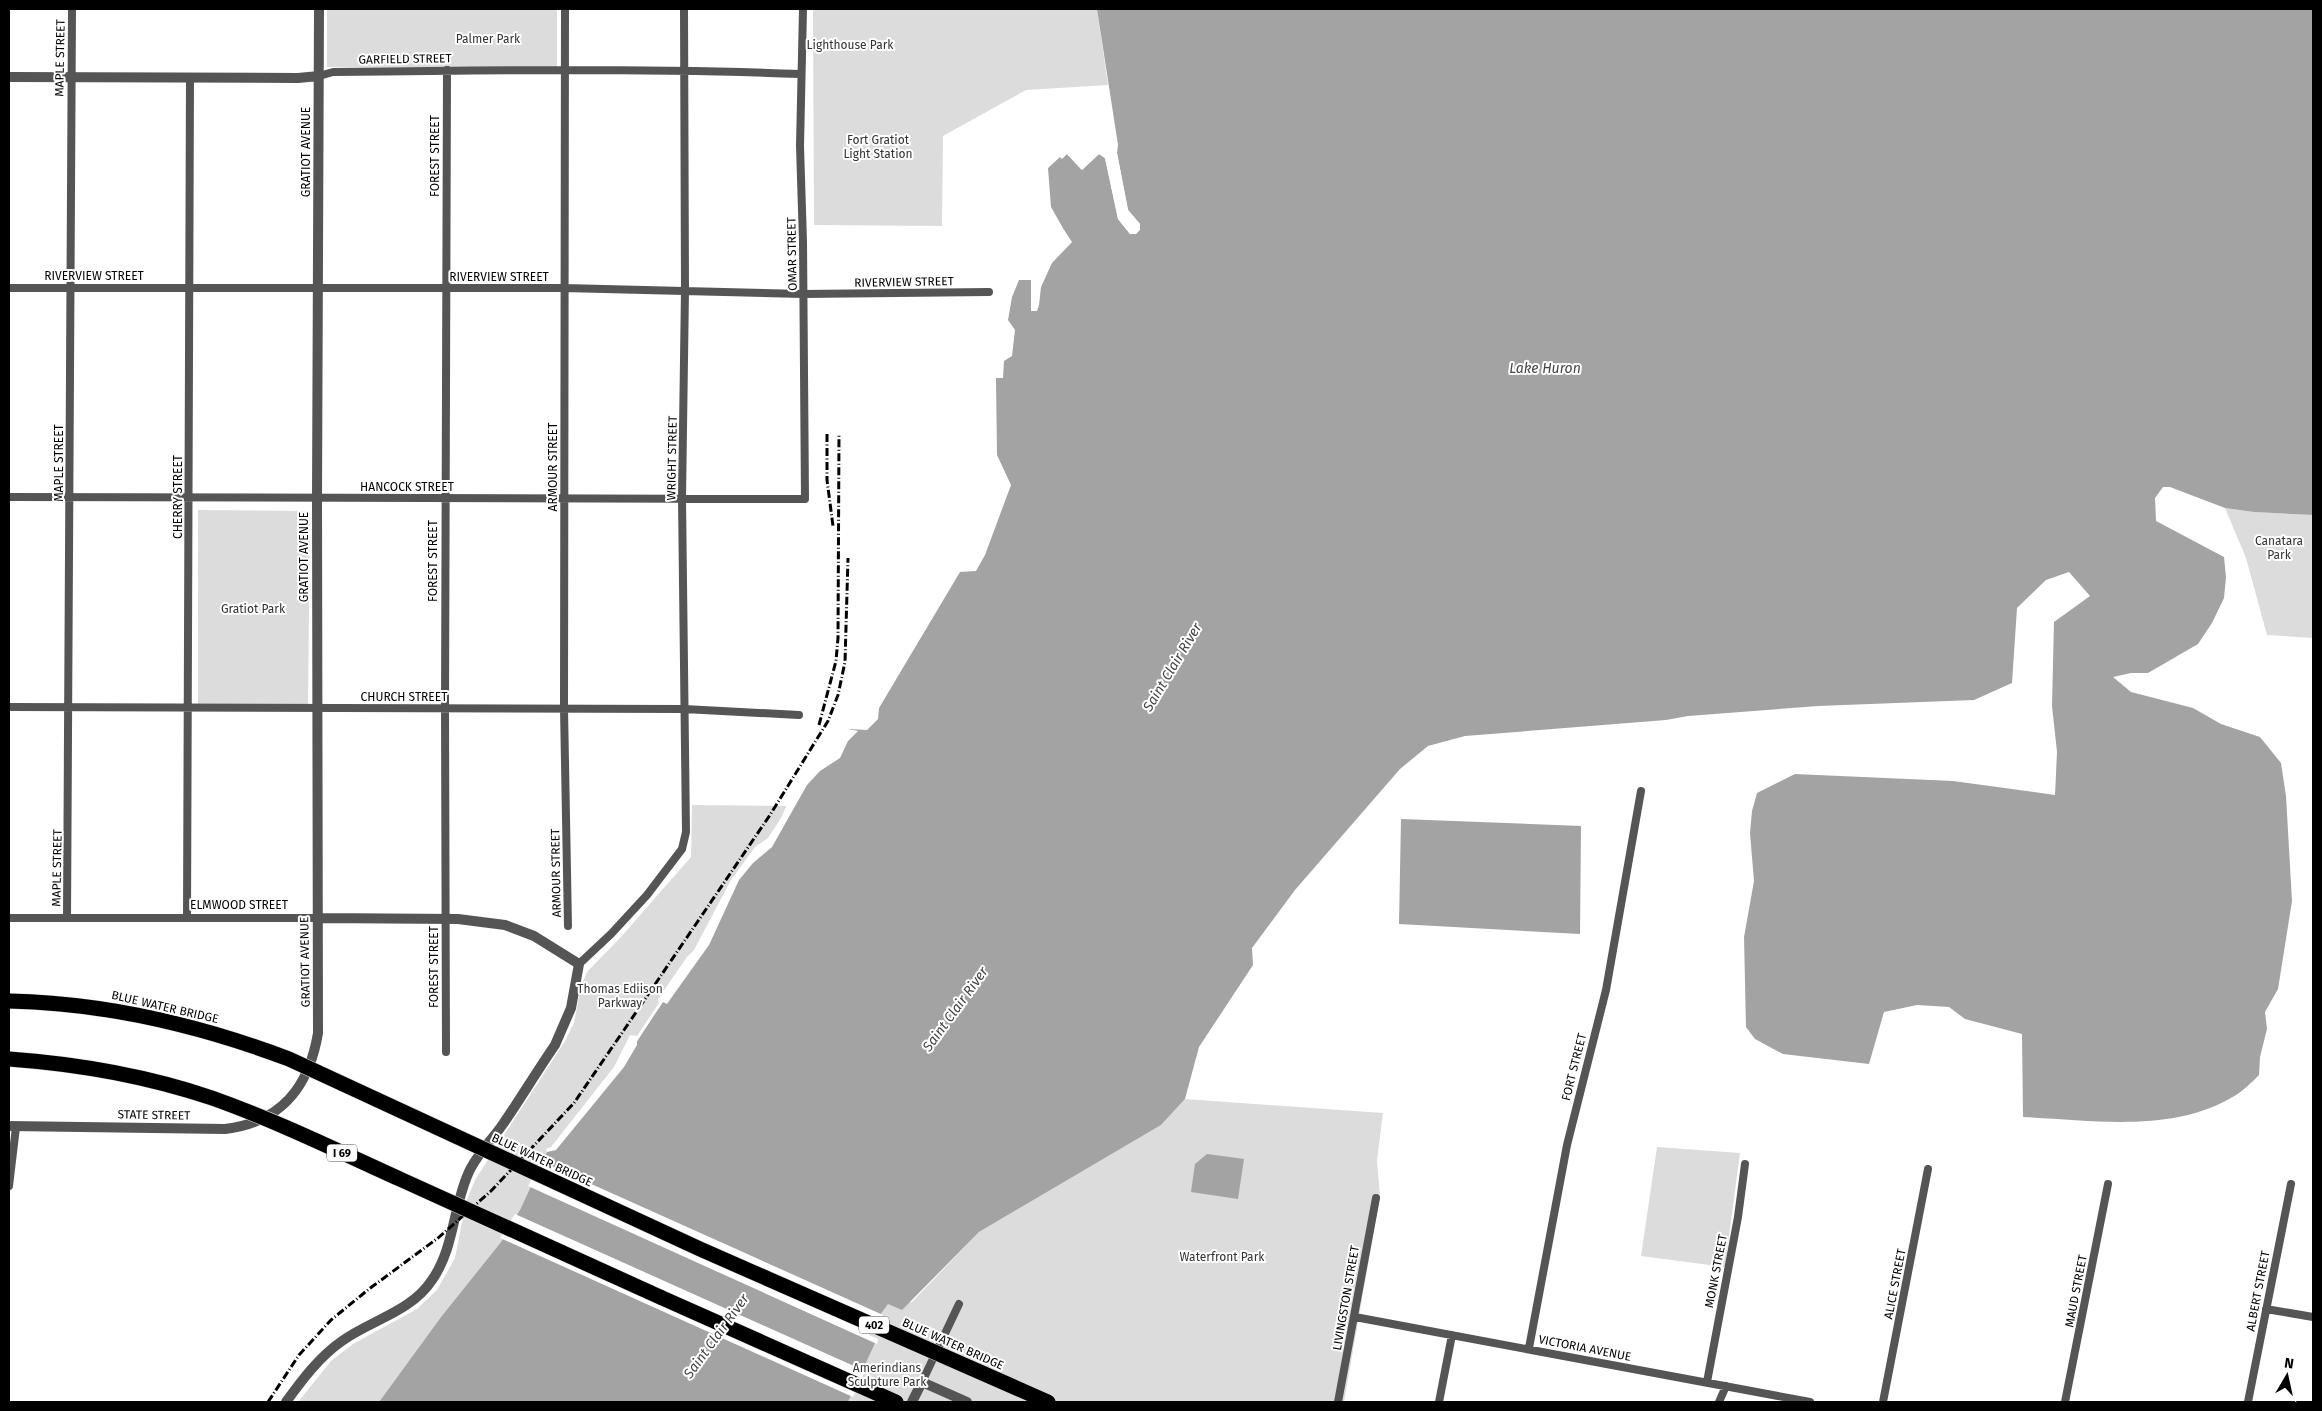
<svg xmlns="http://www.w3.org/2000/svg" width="2322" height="1411" font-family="'Fira Sans',sans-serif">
  <rect width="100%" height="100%" fill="#fff"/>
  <path fill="#dcdcdc" d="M327 9H557V69L327 67Z
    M813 9H1097L1108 85 1026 90 943 136 942 226 814 225Z
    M2225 508 2254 512 2313 515V638L2267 635 2246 558Z
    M198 510 310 511 308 707 198 706Z
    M692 805 790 806 706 931 663 1002 521 1208 501 1242 441 1317 379 1402H298L331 1361 353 1344 417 1309 437 1290 455 1258 466 1202 475 1180 565 1041 574 1023 581 986 587 972 620 938 691 857Z
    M1185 1099 1383 1113 1377 1160 1380 1196 1344 1402H848L876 1341 865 1336 888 1304 912 1302 979 1232 1161 1125Z
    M1657 1147 1740 1153 1725 1267 1641 1256Z"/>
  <path fill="#a3a3a3" d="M1097 9H2313V515L2254 512 2225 508 2170 487H2163L2155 498 2156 521 2224 557 2226 577 2224 598 2212 623 2198 644 2148 673H2131L2113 677 2131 692 2193 708 2221 724 2260 737 2281 763 2286 796 2292 901 2278 989 2265 1012 2267 1029 2260 1057 2259 1075C2252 1082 2244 1090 2236 1095 2174 1134 2092 1120 2023 1117L2022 1034 1965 1019 1949 1007 1917 1005 1884 1012 1869 1064 1783 1054 1755 1039 1746 1027 1744 937 1754 881 1750 833 1752 811 1757 793 1795 774 1953 781 2055 795 2057 752 2052 706 2054 622 2090 596 2069 572 2046 580 2017 608 2012 683 1974 700 1818 706 1688 716 1666 720 1465 736 1428 746 1400 769 1295 890 1252 948 1253 965 1199 1047 1185 1099 1161 1125 979 1232 902 1310 888 1304 865 1336 876 1341 848 1402H379L441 1317 501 1242 521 1208 547 1152 553 1149 638 1040 696 951 733 881 770 840 820 763 848 729 867 730 878 719 879 708 960 572 976 571 985 555 1011 485 997 455 996 378H1003L1004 361 1012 356 1015 330 1008 320 1012 297 1019 280H1033L1068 237 1051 207 1048 168 1060 157 1062 159 1067 154 1082 170 1099 154 1105 158 1118 219 1130 234H1136L1140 224 1128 210 1117 153 1118 145Z
    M1401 819 1581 826 1580 934 1399 924Z
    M1207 1154 1244 1159 1238 1199 1191 1192 1195 1164Z"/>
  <path fill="#fff" d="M1098 152 1108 157 1120 218 1131 231H1135L1137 225 1125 211 1114 152 1117 153 1128 210 1140 224V230L1136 234H1130L1118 219 1105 158 1099 154 1082 170 1066 153H1069L1082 167Z
    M1064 230 1072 242 1052 263 1041 287 1039 305 1037 311H1031V277L1052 245 1065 236 1062 231Z
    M848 729 858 731 848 741 840 758 820 771 807 785 772 847 753 863 739 880 709 945 674 994 667 1004 663 1002 637 1040V1045L624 1067 556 1150 547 1152 546 1149 551 1147 614 1067 630 1035 637 1036 659 1003 658 999 687 957 694 950 731 880 755 847 768 838 781 818 796 785 803 779 807 768 818 762 832 735 841 730Z
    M540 1161 883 1315 869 1335 878 1339 877 1344 528 1186Z
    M515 1214 865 1371 853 1397 500 1238Z"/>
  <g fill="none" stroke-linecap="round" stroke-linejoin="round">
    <defs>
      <path id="motorway" d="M660 1297 896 1402"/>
    </defs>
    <use href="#motorway" stroke="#dbdbdb" stroke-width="16"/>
    <path stroke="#555" stroke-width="8" d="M565 9 564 708 568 926
      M319 76 333 72C489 70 645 68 801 74
      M9 288H564L803 294 989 292
      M9 497 805 499 803 242 800 146 803 9
      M9 707 684 709 799 715
      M9 918H317
      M67 918 72 9
      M187 918 190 77
      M579 964 611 934 647 895 682 849 686 832 682 498 685 290 684 9
      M446 1052 445 708 447 70
      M9 1186 16 1127
      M2266 1309 2313 1317
      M1355 1317 1810 1402
      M1529 1348 1567 1145 1606 990 1641 791
      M922 1382 959 1304
      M1707 1382 1738 1217 1745 1164
      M1338 1402 1376 1198
      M1439 1402 1452 1335
      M1719 1402 1726 1386
      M1883 1402 1928 1169
      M2065 1402 2108 1184
      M2248 1402 2291 1184"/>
    <path stroke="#555" stroke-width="10" d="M9 77 298 78 319 76
      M9 1126 225 1129C282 1122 309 1087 318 1033L317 498 319 9
      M286 1402C302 1380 319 1357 342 1341 371 1320 411 1312 432 1280 454 1249 453 1208 468 1174 476 1155 492 1140 503 1124 521 1098 537 1071 555 1045L571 1008 579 964 534 936 505 925 458 919 317 918
      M912 1402 922 1382 967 1402"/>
    <use href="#motorway" stroke="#000" stroke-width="15"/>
    <path stroke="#000" stroke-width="3" stroke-dasharray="8 2.5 1 2.5" stroke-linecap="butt" d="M827 434V480L833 526
      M819 725 836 661 838 638 839 434
      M268 1402 299 1355 331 1320 369 1289 438 1238 491 1191 574 1103 624 1030 770 815 828 721 838 695 845 662 848 558"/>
    <defs>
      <path id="motorway-bridge" d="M9 1001C106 1003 199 1025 289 1059L700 1249 1048 1402
        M9 1059C78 1064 147 1076 212 1098 277 1121 340 1152 402 1180 488 1219 574 1258 660 1297"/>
    </defs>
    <use href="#motorway-bridge" stroke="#dbdbdb" stroke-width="16" stroke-linecap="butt"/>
    <use href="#motorway-bridge" stroke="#000" stroke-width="15"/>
  </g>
  <g text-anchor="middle" stroke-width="4" stroke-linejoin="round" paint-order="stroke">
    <g fill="#fff" stroke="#4c4c4c" stroke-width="1">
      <rect x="327" y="1144.5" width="30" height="17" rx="4"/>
      <rect x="859" y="1316.5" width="30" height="17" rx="4"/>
    </g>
    <g font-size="11" font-weight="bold" fill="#000">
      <text x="342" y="1157">I 69</text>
      <text x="874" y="1329">402</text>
    </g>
    <g font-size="12" fill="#333" stroke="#fff">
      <text x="488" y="43">Palmer Park</text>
      <text x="850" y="49">Lighthouse Park</text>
      <text x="878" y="144">Fort Gratiot<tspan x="878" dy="14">Light Station</tspan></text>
      <text x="2279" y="545">Canatara<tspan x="2279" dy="14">Park</tspan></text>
      <text x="253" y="613">Gratiot Park</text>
      <text x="620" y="993">Thomas Ediison<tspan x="620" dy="14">Parkway</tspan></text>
      <text x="1222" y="1261">Waterfront Park</text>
      <text x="887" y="1372">Amerindians<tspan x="887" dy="14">Sculpture Park</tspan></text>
    </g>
    <g font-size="12" fill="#000" stroke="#fff">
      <text transform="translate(60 58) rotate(-89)" y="4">MAPLE STREET</text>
      <text transform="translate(405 59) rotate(-1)" y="4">GARFIELD STREET</text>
      <text transform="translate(306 152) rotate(-90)" y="4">GRATIOT AVENUE</text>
      <text transform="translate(435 156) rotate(-90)" y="4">FOREST STREET</text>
      <text transform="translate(792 254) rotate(-91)" y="4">OMAR STREET</text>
      <text x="94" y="280">RIVERVIEW STREET</text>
      <text x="499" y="281">RIVERVIEW STREET</text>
      <text transform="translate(904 282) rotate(-1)" y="4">RIVERVIEW STREET</text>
      <text transform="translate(672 458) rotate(-89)" y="4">WRIGHT STREET</text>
      <text transform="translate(59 463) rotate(-90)" y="4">MAPLE STREET</text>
      <text transform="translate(553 467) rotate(-90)" y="4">ARMOUR STREET</text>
      <text x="407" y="491">HANCOCK STREET</text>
      <text transform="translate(178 497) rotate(-90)" y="4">CHERRY STREET</text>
      <text transform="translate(304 557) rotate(-90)" y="4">GRATIOT AVENUE</text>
      <text transform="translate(433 561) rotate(-90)" y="4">FOREST STREET</text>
      <text x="404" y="701">CHURCH STREET</text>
      <text transform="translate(57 868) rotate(-89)" y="4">MAPLE STREET</text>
      <text transform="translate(556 873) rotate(-91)" y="4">ARMOUR STREET</text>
      <text x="239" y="909">ELMWOOD STREET</text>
      <text transform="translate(305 962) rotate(-91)" y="4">GRATIOT AVENUE</text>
      <text transform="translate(434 967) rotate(-90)" y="4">FOREST STREET</text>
      <text transform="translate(165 1007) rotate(13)" y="4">BLUE WATER BRIDGE</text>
      <text transform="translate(1574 1067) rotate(-76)" y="4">FORT STREET</text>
      <text transform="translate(154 1115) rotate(1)" y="4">STATE STREET</text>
      <text transform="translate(542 1160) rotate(25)" y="4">BLUE WATER BRIDGE</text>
      <text transform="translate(1716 1271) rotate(-79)" y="4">MONK STREET</text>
      <text transform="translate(1895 1284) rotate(-79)" y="4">ALICE STREET</text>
      <text transform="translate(2076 1291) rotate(-79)" y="4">MAUD STREET</text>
      <text transform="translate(2258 1291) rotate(-79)" y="4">ALBERT STREET</text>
      <text transform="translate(1346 1298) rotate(-80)" y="4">LIVINGSTON STREET</text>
      <text transform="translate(953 1344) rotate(24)" y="4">BLUE WATER BRIDGE</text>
      <text transform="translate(1585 1348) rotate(11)" y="4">VICTORIA AVENUE</text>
    </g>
    <g font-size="14" font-style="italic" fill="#444" stroke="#fff">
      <text x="1545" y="373">Lake Huron</text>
      <text transform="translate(1172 667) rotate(-59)" y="5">Saint Clair River</text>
      <text transform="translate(955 1009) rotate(-54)" y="5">Saint Clair River</text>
      <text transform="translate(716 1336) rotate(-54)" y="5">Saint Clair River</text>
    </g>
  </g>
  <rect width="2322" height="1411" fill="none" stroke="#000000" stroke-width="20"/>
  <g transform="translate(2287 1376) rotate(9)" stroke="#ffffff" stroke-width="4" paint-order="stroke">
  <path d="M0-4L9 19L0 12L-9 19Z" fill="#000000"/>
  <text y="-8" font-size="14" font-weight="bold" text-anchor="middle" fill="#000000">N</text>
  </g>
</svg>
